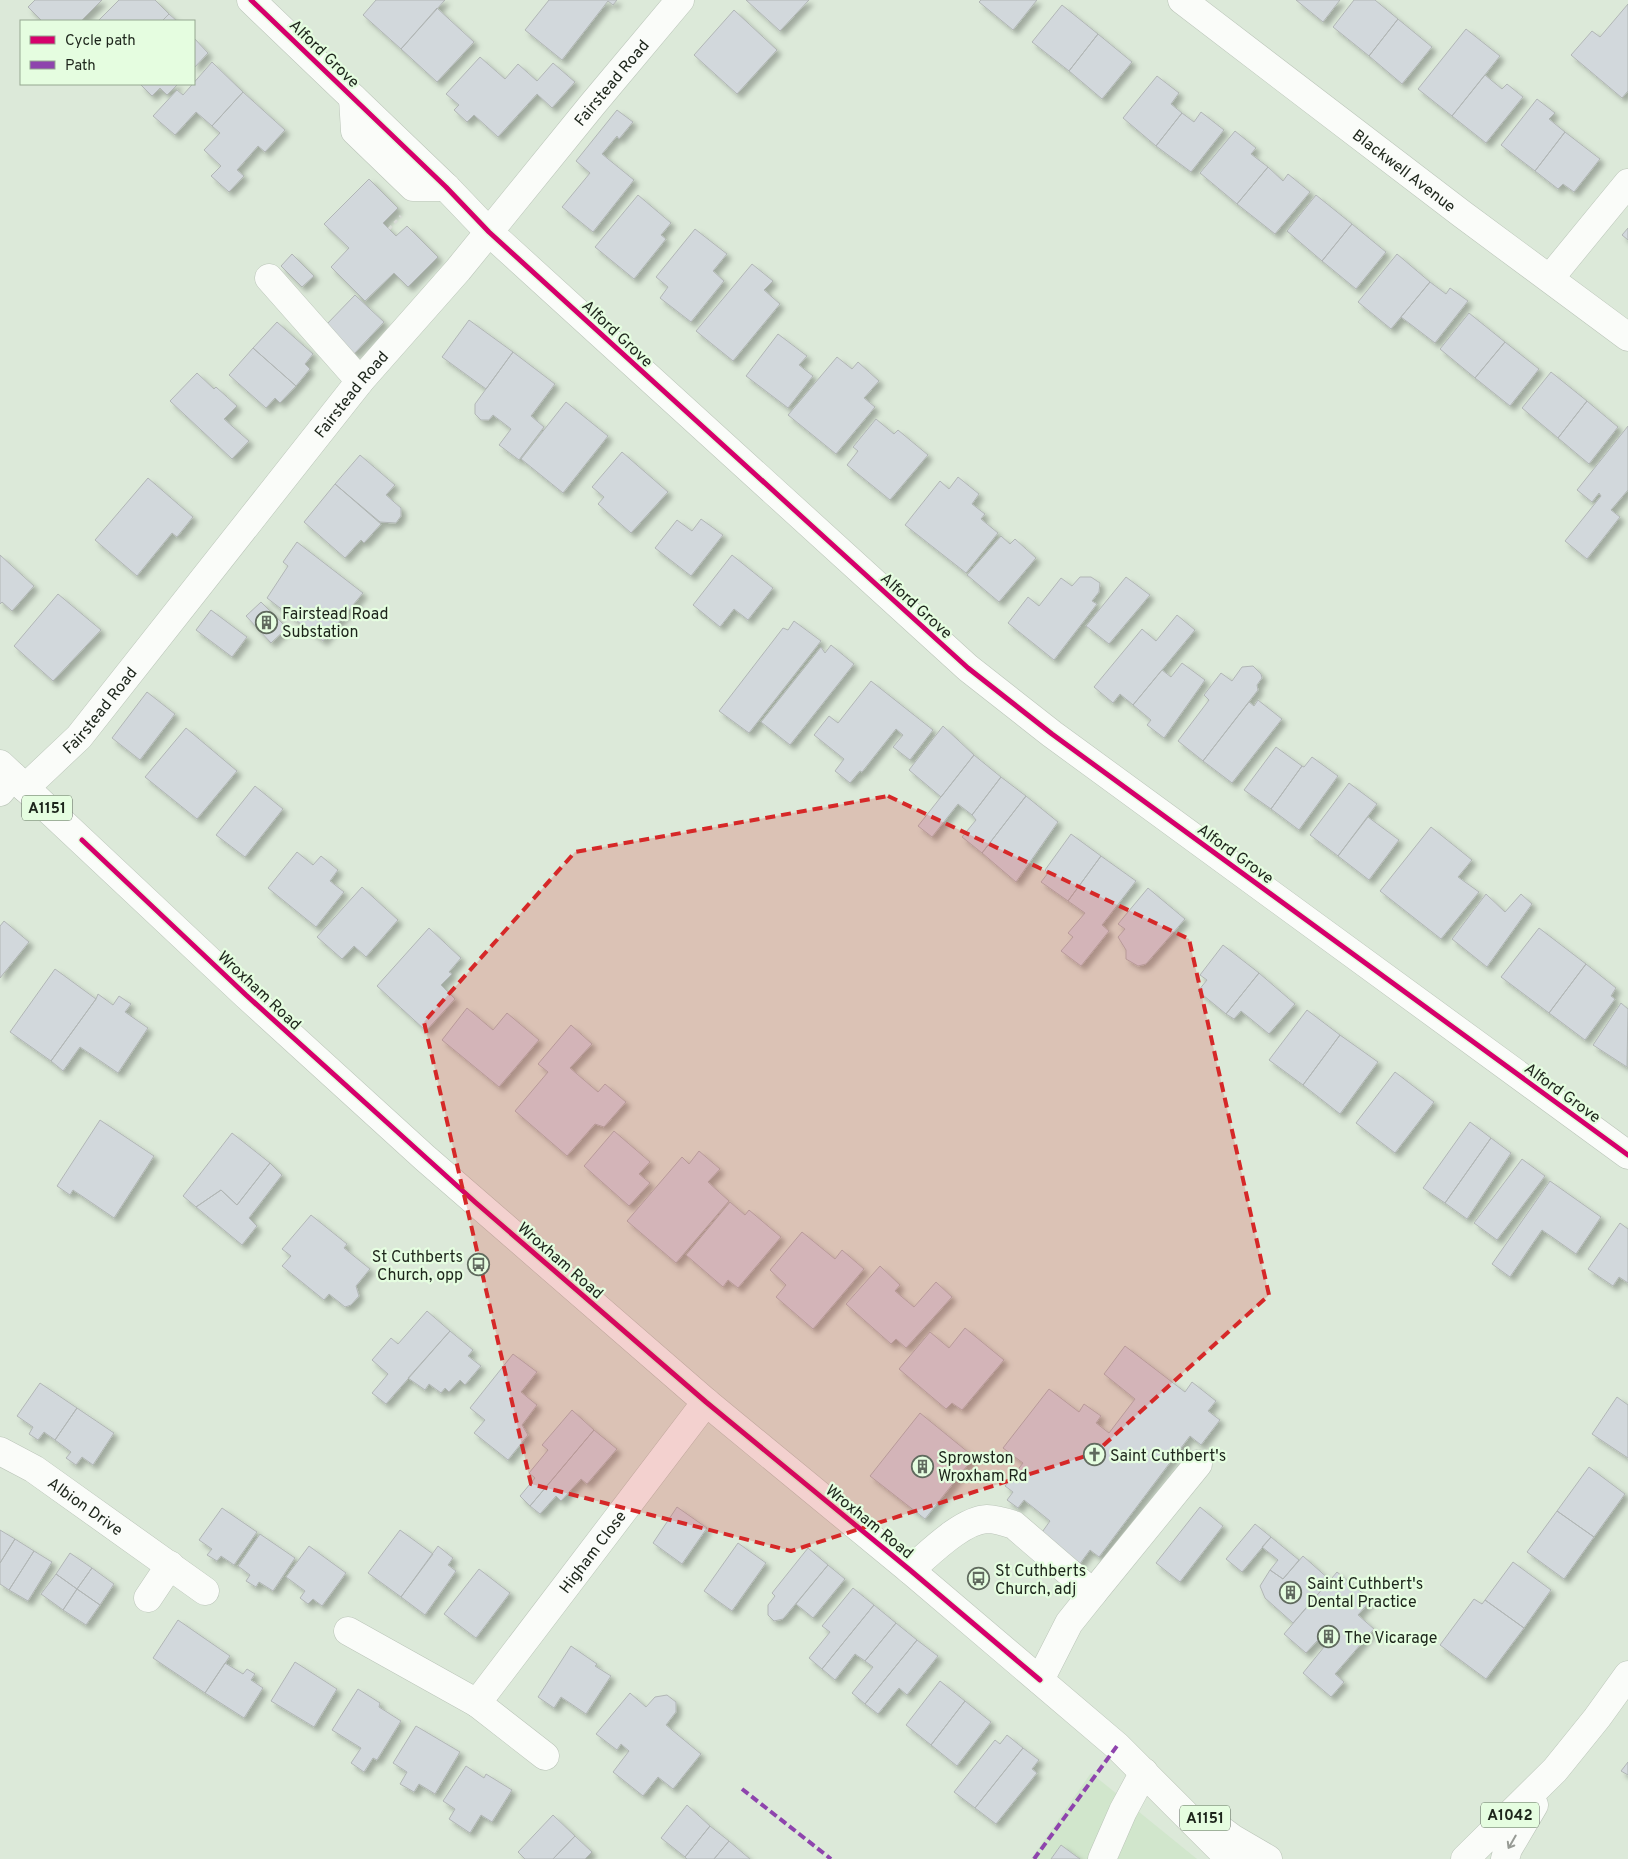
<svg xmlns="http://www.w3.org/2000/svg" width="1628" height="1859" font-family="Overpass,sans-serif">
  <defs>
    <filter id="shadow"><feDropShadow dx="4.5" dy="4.5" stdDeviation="2.5" flood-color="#0004"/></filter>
  </defs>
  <rect width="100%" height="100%" fill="#dce9d9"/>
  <path fill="#d1e6cc" d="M1091 1773 1197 1859H1031Z"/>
  <path fill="#d2d8dc" stroke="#b1b6b5" filter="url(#shadow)" d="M35 0H102L81 21H42L28 7Z
    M119 0H155L169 14 162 21H98Z
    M376 0H445L401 49 363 15Z
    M549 0H617L613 5 608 1 562 60 525 30Z
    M746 0H809L780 31Z
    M981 0H1037L1013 30 979 2Z
    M1296 0H1340L1323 22Z
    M1354 0H1375L1398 19 1369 56 1333 27Z
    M1628 4V91L1622 98 1571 55 1592 31 1600 37Z
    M1062 5 1098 34 1069 71 1032 42Z
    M437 8 474 42 437 82 401 49Z
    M734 10 777 50 737 94 694 55Z
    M169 14 177 21H162Z
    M1398 19 1432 47 1402 84 1369 56Z
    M1466 29 1500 56 1452 116 1418 89Z
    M1098 34 1132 62 1102 99 1069 71Z
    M194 38 208 53 194 68Z
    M480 57 505 79 518 64 537 81 553 63 575 82 552 108 537 94 498 137 474 115 467 122 454 110 459 105 446 94Z
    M212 62 243 92 212 126 196 112 175 135 153 116 177 90 183 95Z
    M1485 75 1502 89 1507 84 1523 97 1486 143 1452 116Z
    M1157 76 1179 93 1171 104 1182 113 1156 146 1123 118Z
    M140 84H178L167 95 160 88 152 96Z
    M243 92 285 130 265 152 258 146 237 170 244 176 229 192 211 176 221 166 204 150 220 133 212 126Z
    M1537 99 1555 113 1549 119 1565 132 1535 171 1501 145Z
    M617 110 633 122 619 139 617 136 602 154 634 180 593 232 562 207 590 173 576 161Z
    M1201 112 1224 130 1191 172 1156 146 1182 113 1194 122Z
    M1235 131 1256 148 1251 154 1268 167 1237 204 1200 173Z
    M1565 132 1600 159 1574 192 1563 184 1558 189 1535 171Z
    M1268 167 1283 181 1288 174 1310 192 1275 234 1237 204Z
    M369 179 398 208 383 223 396 236 407 226 438 257 408 287 394 273 365 301 331 267 349 248 324 224Z
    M638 195 671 223 661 235 666 239 634 279 595 247Z
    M1316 195 1352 224 1322 261 1287 231Z
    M1352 224 1386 252 1356 289 1322 261Z
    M1628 228V240L1622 235Z
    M695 229 727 254 713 271 724 281 691 322 660 298 668 287 656 277Z
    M292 254 314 276 302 287 281 266Z
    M1397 254 1430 282 1391 329 1358 302Z
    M752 264 773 281 764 290 780 304 733 361 696 331Z
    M1430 282 1446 294 1450 288 1468 301 1435 343 1401 317Z
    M355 295 384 322 354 354 325 326Z
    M1469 313 1505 342 1475 378 1440 349Z
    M469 320 513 352 486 389 442 357Z
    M277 322 313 354 305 364 310 369 296 386 253 348Z
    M778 334 807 356 799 365 813 376 788 408 746 376Z
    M1505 342 1539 369 1510 406 1475 378Z
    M253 348 296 386 280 403 275 398 266 408 229 375Z
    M513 352 555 384 531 416 544 427 519 460 499 445 511 429 493 415 489 420H481L475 414V404Z
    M837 357 852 369 858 362 879 381 864 398 875 407 836 454 788 415Z
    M1551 372 1587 401 1558 438 1522 408Z
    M197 373 214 389 216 387 237 406 224 419 249 441 232 459 170 401Z
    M1587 401 1618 427 1589 464 1558 438Z
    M566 402 608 436 563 493 521 459Z
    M876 419 894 434 898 430 928 455 890 500 847 465 858 451 853 447Z
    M1628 426V490L1611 510 1620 517 1587 559 1565 541 1601 496 1599 493 1592 502 1577 490Z
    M622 452 668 492 631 533 598 504 604 497 592 487Z
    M360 455 395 485 386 495 401 508V516L396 523 380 522 335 484Z
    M958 477 979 494 972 504 985 514 981 519 998 533 966 573 905 525 940 481 949 489Z
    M148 478 193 517 177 537 172 533 137 576 95 540Z
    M335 484 381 524 364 543 361 540 345 558 304 522Z
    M701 519 723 535 691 576 655 548 677 520 692 531Z
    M1001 536 1010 544 1015 539 1036 558 999 602 967 575Z
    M297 542 363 593 323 641 267 598 288 566 283 562Z
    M0 555 34 586 12 611 2 602 0 604Z
    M732 555 773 588 748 620 734 609 720 627 693 605Z
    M1080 577H1091L1100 583 1099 592 1092 601 1097 604 1054 660 1008 623 1028 597 1039 606 1061 578 1072 586Z
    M1126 577 1150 595 1109 644 1086 626Z
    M58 594 101 630 53 681 14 646Z
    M261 602 287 628 271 643 246 616Z
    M211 610 247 637 232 657 196 630Z
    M1177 615 1195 630 1133 705 1120 694 1113 703 1094 687 1142 629 1156 641Z
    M794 621 821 641 749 733 719 711 783 628 788 630Z
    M831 645 854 664 790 745 761 722 821 647 825 653Z
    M1182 663 1205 680 1164 738 1147 725 1151 720 1133 705 1162 670 1171 677Z
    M1253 666 1261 674 1262 678 1257 685 1258 690 1203 761 1178 741 1209 700 1204 695 1221 673 1232 681 1242 667Z
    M871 681 933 730 910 760 893 747 903 735 896 729 862 772 860 771 850 783 835 771 844 759 814 735 829 716 838 723Z
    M147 692 175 714 140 760 112 738Z
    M1258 700 1282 719 1232 783 1203 761 1249 702 1254 706Z
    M943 726 974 755 941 797 909 770Z
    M186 728 237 771 197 819 145 777Z
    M1276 747 1302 766 1271 809 1244 790Z
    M974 755 1001 777 972 815 958 804 932 837 918 826Z
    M1312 757 1338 776 1299 830 1271 809 1302 766 1304 767Z
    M1001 777 1026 796 982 853 962 837 976 820 972 815Z
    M1349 783 1377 804 1338 856 1310 835Z
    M255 786 283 809 245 857 216 835Z
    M1026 796 1058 822 1016 882 982 853Z
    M1368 817 1399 840 1369 880 1338 856Z
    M1431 827 1472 860 1458 877 1479 892 1441 939 1380 891Z
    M1071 834 1101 856 1068 901 1041 882 1048 873 1045 870Z
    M297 852 313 865 321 856 338 870 330 881 344 892 316 927 268 888Z
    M1101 856 1136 881 1102 925 1109 931 1081 966 1061 951 1073 937 1068 933 1085 913 1068 901Z
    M362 887 398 920 366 957 354 946 342 959 317 937Z
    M1148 888 1185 919 1146 964 1138 966 1126 959V950L1118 937 1125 929 1118 924Z
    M1486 894 1505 912 1521 894 1532 904 1487 967 1452 939Z
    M4 921 29 942 0 978V926Z
    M429 928 461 958 449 972 452 974 441 985 455 999 426 1031 377 986Z
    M1539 928 1586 964 1549 1013 1501 977Z
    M1223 945 1259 973 1226 1014 1198 991 1207 980 1200 975Z
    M1586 964 1616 988 1611 996 1615 999 1585 1040 1549 1013Z
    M55 969 96 999 51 1061 10 1032Z
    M1259 973 1295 1004 1269 1034 1241 1011 1234 1019 1226 1014Z
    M98 994 113 1005 119 996 131 1004 125 1012 148 1028 118 1073 80 1047 63 1071 51 1061 96 999Z
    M1621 1003 1628 1009 1627 1067 1593 1045Z
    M467 1008 493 1030 507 1013 539 1040 499 1087 442 1040Z
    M1307 1010 1340 1035 1303 1085 1269 1060Z
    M571 1025 592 1044 570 1068 598 1092 605 1084 626 1102 604 1127 595 1124 567 1156 515 1111 548 1072 538 1064Z
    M1340 1035 1378 1062 1340 1114 1303 1085Z
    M1395 1072 1434 1102 1395 1153 1356 1123Z
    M100 1120 154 1156 114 1218 73 1190 70 1195 57 1186Z
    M1470 1122 1491 1138 1445 1203 1423 1188Z
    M614 1131 650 1162 639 1174 650 1183 629 1206 584 1166Z
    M232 1133 270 1163 237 1205 221 1190 196 1207 183 1196Z
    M1491 1138 1511 1153 1467 1219 1445 1203Z
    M699 1151 720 1169 708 1182 729 1201 676 1263 627 1221 682 1157 689 1164Z
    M1522 1159 1545 1176 1497 1240 1474 1223Z
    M270 1163 282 1175 249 1218 257 1226 242 1245 196 1207 221 1190 237 1205Z
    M1550 1181 1601 1217 1576 1254 1542 1230 1510 1277 1492 1264Z
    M730 1202 745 1215 749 1210 781 1237 738 1288 728 1280 723 1287 686 1255Z
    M311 1215 347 1244 344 1248 370 1269 356 1286 359 1296 351 1305 345 1307 329 1294 324 1300 282 1266 291 1256 282 1249Z
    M1620 1223 1628 1229V1283L1619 1277 1613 1286 1588 1269Z
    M802 1232 835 1259 842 1250 864 1269 813 1329 776 1297 786 1285 770 1270Z
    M880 1266 900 1285 895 1291 914 1307 936 1282 952 1297 906 1348 896 1339 891 1344 846 1304Z
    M427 1311 450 1331 386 1404 372 1393 388 1374 372 1360 391 1338 398 1344Z
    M965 1328 1004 1360 962 1410 952 1403 946 1409 899 1369 930 1332 949 1348Z
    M450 1331 473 1350 468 1356 481 1366 465 1385 460 1380 449 1392 445 1388 441 1393 429 1384 425 1390 408 1378Z
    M1125 1346 1185 1392 1192 1382 1216 1401 1208 1411 1220 1420 1201 1445 1190 1436 1099 1557 1090 1550 1079 1565 1040 1535 1050 1521 1024 1500 1018 1508 1007 1500 1013 1492 1005 1486 1023 1463 1003 1448 1049 1389 1079 1412 1084 1404 1101 1416 1096 1423 1109 1433 1135 1399 1104 1374Z
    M513 1354 537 1372 521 1392 537 1405 522 1425 528 1435 508 1460 474 1433 485 1420 470 1408Z
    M40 1383 77 1408 55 1440 44 1432 38 1440 29 1434 33 1427 17 1416Z
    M1617 1397 1628 1405V1458L1592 1434Z
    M77 1408 114 1433 93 1465 82 1457 76 1465 66 1458 71 1452 55 1440Z
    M572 1410 594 1430 530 1506 520 1496 535 1478 529 1473 548 1450 542 1445Z
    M920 1413 974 1457 925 1519 870 1476Z
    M594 1430 617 1449 587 1484 581 1479 561 1501 556 1496 540 1514 530 1506Z
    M1589 1467 1625 1494 1594 1537 1557 1511Z
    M677 1507 707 1528 682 1564 653 1543Z
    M1200 1507 1223 1526 1180 1582 1156 1563Z
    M222 1508 257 1532 234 1565 221 1556 217 1561 207 1555 212 1549 199 1540Z
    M1557 1511 1594 1537 1564 1579 1527 1552Z
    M1255 1524 1271 1537 1242 1572 1226 1559Z
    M0 1530 15 1539 0 1563Z
    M400 1530 433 1554 401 1597 368 1573Z
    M260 1534 295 1558 273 1591 259 1582 256 1587 246 1581 250 1575 238 1566Z
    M1271 1537 1299 1560 1283 1579 1270 1570 1278 1560 1262 1547Z
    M15 1539 34 1551 9 1590 0 1584V1563Z
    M738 1543 766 1563 732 1611 704 1591Z
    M309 1546 346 1573 322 1606 313 1599 308 1604 300 1598 305 1591 286 1577Z
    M438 1546 453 1558 448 1565 456 1571 425 1615 401 1597Z
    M808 1548 828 1565 783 1619 774 1621 768 1615V1605L775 1596 772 1593Z
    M34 1551 52 1562 28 1601 9 1590Z
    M70 1553 92 1568 77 1589 56 1574Z
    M1303 1556 1330 1580 1293 1623 1265 1598 1260 1586 1270 1570 1283 1579Z
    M1513 1562 1551 1590 1524 1628 1485 1600Z
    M828 1565 845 1579 813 1618 796 1604Z
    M92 1568 114 1584 100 1605 77 1589Z
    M479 1569 510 1593 476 1638 444 1614Z
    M1337 1572 1371 1600 1358 1615 1374 1629 1335 1674 1344 1682 1331 1697 1303 1673 1324 1647 1317 1641 1306 1653 1284 1634Z
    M56 1574 77 1589 63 1610 41 1594Z
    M853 1588 874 1605 822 1669 809 1658 830 1632 822 1626Z
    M77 1589 100 1605 86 1625 63 1610Z
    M1474 1599 1482 1604 1485 1600 1524 1628 1486 1679 1440 1645Z
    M874 1605 896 1623 865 1661 855 1654 835 1680 822 1669Z
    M178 1620 230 1656 205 1693 153 1658Z
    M896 1623 917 1640 865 1704 852 1693 873 1667 865 1661Z
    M917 1640 938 1656 907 1695 899 1688 878 1714 865 1704Z
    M571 1646 597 1664 595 1666 611 1676 586 1714 561 1697 554 1708 538 1697Z
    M295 1662 337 1689 314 1727 271 1701Z
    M225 1663 243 1674 247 1669 255 1674 251 1680 263 1688 244 1718 205 1693Z
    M940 1681 965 1701 931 1745 906 1725Z
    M358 1689 380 1703 379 1707 401 1721 377 1760 373 1758 364 1772 351 1763 361 1748 332 1730Z
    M630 1693 646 1707 655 1697 667 1695 676 1702V1712L666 1725 701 1754 673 1789 658 1777 643 1796 613 1772 629 1751 621 1744 617 1750 596 1734Z
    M965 1701 991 1722 957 1766 931 1745Z
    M416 1726 460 1752 435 1794 419 1784 414 1792 400 1784 407 1772 393 1763Z
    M1007 1735 1023 1748 975 1808 954 1792 995 1740 1000 1744Z
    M1023 1748 1039 1760 1032 1769 1037 1773 996 1824 975 1808Z
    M1628 1762V1775L1621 1771Z
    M466 1766 484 1778 486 1774 512 1790 492 1822 481 1815 470 1833 449 1819 455 1809 443 1801Z
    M687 1805 710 1826 685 1857 661 1838Z
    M553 1815 575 1836 553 1859H525L518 1852Z
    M710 1826 729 1841 714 1859H687L685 1857Z
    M575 1836 592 1852 585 1859H553Z
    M729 1841 750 1859H714Z
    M1061 1845 1080 1859H1051Z"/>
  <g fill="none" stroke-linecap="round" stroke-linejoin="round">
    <defs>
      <g id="minor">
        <path d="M251 0 446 187 489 232 968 668 1052 734 1628 1155"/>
        <path id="s1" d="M1182 0 1462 214 1628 337"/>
        <path d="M353 98 355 131 413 187H446"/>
        <path d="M269 278 360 381"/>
        <path d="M1550 278 1628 183"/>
        <path id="s2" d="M25 788 79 737 360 381 458 270 592 105 680 0"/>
        <path d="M0 792 13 776"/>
        <path id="s3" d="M0 1451 34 1469 205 1591"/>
        <path d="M910 1570C929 1554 962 1520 987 1519 996 1519 1005 1522 1014 1525L1093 1593 1069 1623 1040 1680"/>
        <path d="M1093 1593 1198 1464"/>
        <path d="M148 1598 170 1565"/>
        <path id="s4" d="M348 1631 477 1703 706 1402"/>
        <path d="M477 1703 545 1756"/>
        <path d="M1102 1859 1123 1811 1144 1772"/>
      </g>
      <path id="major" d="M0 764 246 995 425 1158 706 1402 910 1570 1117 1746 1230 1859
        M1213 1824 1232 1838 1268 1859"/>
      <path id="highway" d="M1465 1859 1555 1770 1597 1718 1628 1675
        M1505 1859 1508 1849 1534 1805"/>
    </defs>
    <use href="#minor" stroke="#bbc5b9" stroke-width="29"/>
    <use href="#major" stroke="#bbc5b9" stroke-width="29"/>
    <use href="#highway" stroke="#bbc5b9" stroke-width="29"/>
    <path stroke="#d7dbd6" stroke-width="3" stroke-dasharray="4 4" stroke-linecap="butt" d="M389 229 401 216"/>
    <use href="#minor" stroke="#fafcf9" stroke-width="28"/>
    <use href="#major" stroke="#fafcf9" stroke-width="28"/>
    <use href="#highway" stroke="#fafcf9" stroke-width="28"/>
    <path stroke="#8e44ad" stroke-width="4" stroke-dasharray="8 4" stroke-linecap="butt" d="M742 1789 831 1859
      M1034 1859 1117 1746"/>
    <defs>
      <path id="cycleway" d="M251 0 446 187 489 232 968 668 1052 734 1628 1155
        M82 840 246 995 475 1202 706 1402 910 1570 1040 1680"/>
    </defs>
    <use href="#cycleway" stroke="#e5fde0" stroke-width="8"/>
    <use href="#cycleway" stroke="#d6006c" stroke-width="5"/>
  </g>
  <defs><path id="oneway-shaft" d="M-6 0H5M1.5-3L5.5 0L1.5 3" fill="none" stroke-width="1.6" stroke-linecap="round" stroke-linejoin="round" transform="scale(1.25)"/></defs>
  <use stroke="#979b95" href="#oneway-shaft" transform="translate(1512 1842) rotate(120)"/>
  <path fill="#d62828" fill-opacity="0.2" stroke="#d62828" stroke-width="4" stroke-dasharray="10 6" stroke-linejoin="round" d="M888 796 1189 939 1269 1295 1095 1453 791 1551 531 1484 424 1022 575 852Z"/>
  <defs>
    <symbol id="building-ring" viewBox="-11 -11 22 22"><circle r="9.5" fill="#e5fde0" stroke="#606a5e" stroke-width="1.5"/><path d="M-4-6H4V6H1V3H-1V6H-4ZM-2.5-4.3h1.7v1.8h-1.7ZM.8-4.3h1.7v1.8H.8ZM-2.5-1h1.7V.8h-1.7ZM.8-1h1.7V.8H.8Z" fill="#606a5e"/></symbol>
    <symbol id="bus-ring" viewBox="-11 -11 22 22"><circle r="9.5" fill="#e5fde0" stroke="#606a5e" stroke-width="1.5"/><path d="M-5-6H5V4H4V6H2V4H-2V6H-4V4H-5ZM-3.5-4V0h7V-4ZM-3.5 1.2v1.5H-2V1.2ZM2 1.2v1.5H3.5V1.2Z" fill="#606a5e"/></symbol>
    <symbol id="church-ring" viewBox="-11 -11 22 22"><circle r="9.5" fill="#e5fde0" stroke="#606a5e" stroke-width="1.5"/><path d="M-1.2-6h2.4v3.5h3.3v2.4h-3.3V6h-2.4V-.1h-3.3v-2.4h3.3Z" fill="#606a5e"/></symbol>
  </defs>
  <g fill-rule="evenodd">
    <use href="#building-ring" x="254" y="610" width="25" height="25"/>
    <use href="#bus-ring" x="466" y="1252" width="25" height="25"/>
    <use href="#church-ring" x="1082" y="1442" width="25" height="25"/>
    <use href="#building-ring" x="910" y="1454" width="25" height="25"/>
    <use href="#bus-ring" x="966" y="1566" width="25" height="25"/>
    <use href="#building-ring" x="1278" y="1580" width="25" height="25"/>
    <use href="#building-ring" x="1316" y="1624" width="25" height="25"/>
  </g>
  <g text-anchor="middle" stroke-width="4.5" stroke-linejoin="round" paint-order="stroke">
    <g fill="#e5fde0" stroke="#596656" stroke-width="1">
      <rect x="22" y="795.5" width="50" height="25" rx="4"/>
      <rect x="1481" y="1802.5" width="58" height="25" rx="4"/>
      <rect x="1180" y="1805.5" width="50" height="25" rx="4"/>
    </g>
    <g font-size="15" font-weight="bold" fill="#1d251b">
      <text x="47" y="813">A1151</text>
      <text x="1510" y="1820">A1042</text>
      <text x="1205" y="1823">A1151</text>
    </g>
    <g font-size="16" fill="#1d251b" stroke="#e5fde0">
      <text transform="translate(325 53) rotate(44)" y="6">Alford Grove</text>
      <text dy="6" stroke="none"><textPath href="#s2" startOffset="918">Fairstead Road</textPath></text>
      <text dy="6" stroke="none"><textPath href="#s1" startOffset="280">Blackwell Avenue</textPath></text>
      <text transform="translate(618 333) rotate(43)" y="6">Alford Grove</text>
      <text dy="6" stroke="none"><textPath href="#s2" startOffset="512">Fairstead Road</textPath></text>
      <text transform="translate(917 605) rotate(42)" y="6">Alford Grove</text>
      <text dy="6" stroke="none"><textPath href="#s2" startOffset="108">Fairstead Road</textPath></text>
      <text transform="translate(1236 853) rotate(36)" y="6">Alford Grove</text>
      <text transform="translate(260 990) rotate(43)" y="6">Wroxham Road</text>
      <text transform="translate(1563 1092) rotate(36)" y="6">Alford Grove</text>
      <text transform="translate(561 1260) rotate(41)" y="6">Wroxham Road</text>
      <text dy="6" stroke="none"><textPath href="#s3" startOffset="102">Albion Drive</textPath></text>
      <text transform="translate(870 1521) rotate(39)" y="6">Wroxham Road</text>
      <text dy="6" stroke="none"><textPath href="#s4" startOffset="338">Higham Close</textPath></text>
    </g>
    <g font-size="16" fill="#1d251b" stroke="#e5fde0" text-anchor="start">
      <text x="282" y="619">Fairstead Road<tspan x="282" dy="18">Substation</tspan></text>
      <text x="463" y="1262" text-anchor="end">St Cuthberts<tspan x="463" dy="18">Church, opp</tspan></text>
      <text x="1110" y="1461">Saint Cuthbert's</text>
      <text x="938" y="1463">Sprowston<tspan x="938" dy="18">Wroxham Rd</tspan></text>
      <text x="995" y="1576">St Cuthberts<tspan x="995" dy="18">Church, adj</tspan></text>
      <text x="1307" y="1589">Saint Cuthbert's<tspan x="1307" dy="18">Dental Practice</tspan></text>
      <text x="1344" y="1643">The Vicarage</text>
    </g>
  </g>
  <rect x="20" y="20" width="175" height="65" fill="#e5fde0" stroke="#95a791"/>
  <rect x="30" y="36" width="25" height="8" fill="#d6006c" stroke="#95a791"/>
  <text x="65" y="45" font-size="15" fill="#1d251b">Cycle path</text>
  <rect x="30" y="61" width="25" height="8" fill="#8e44ad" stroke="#95a791"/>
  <text x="65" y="70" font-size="15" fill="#1d251b">Path</text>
</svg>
